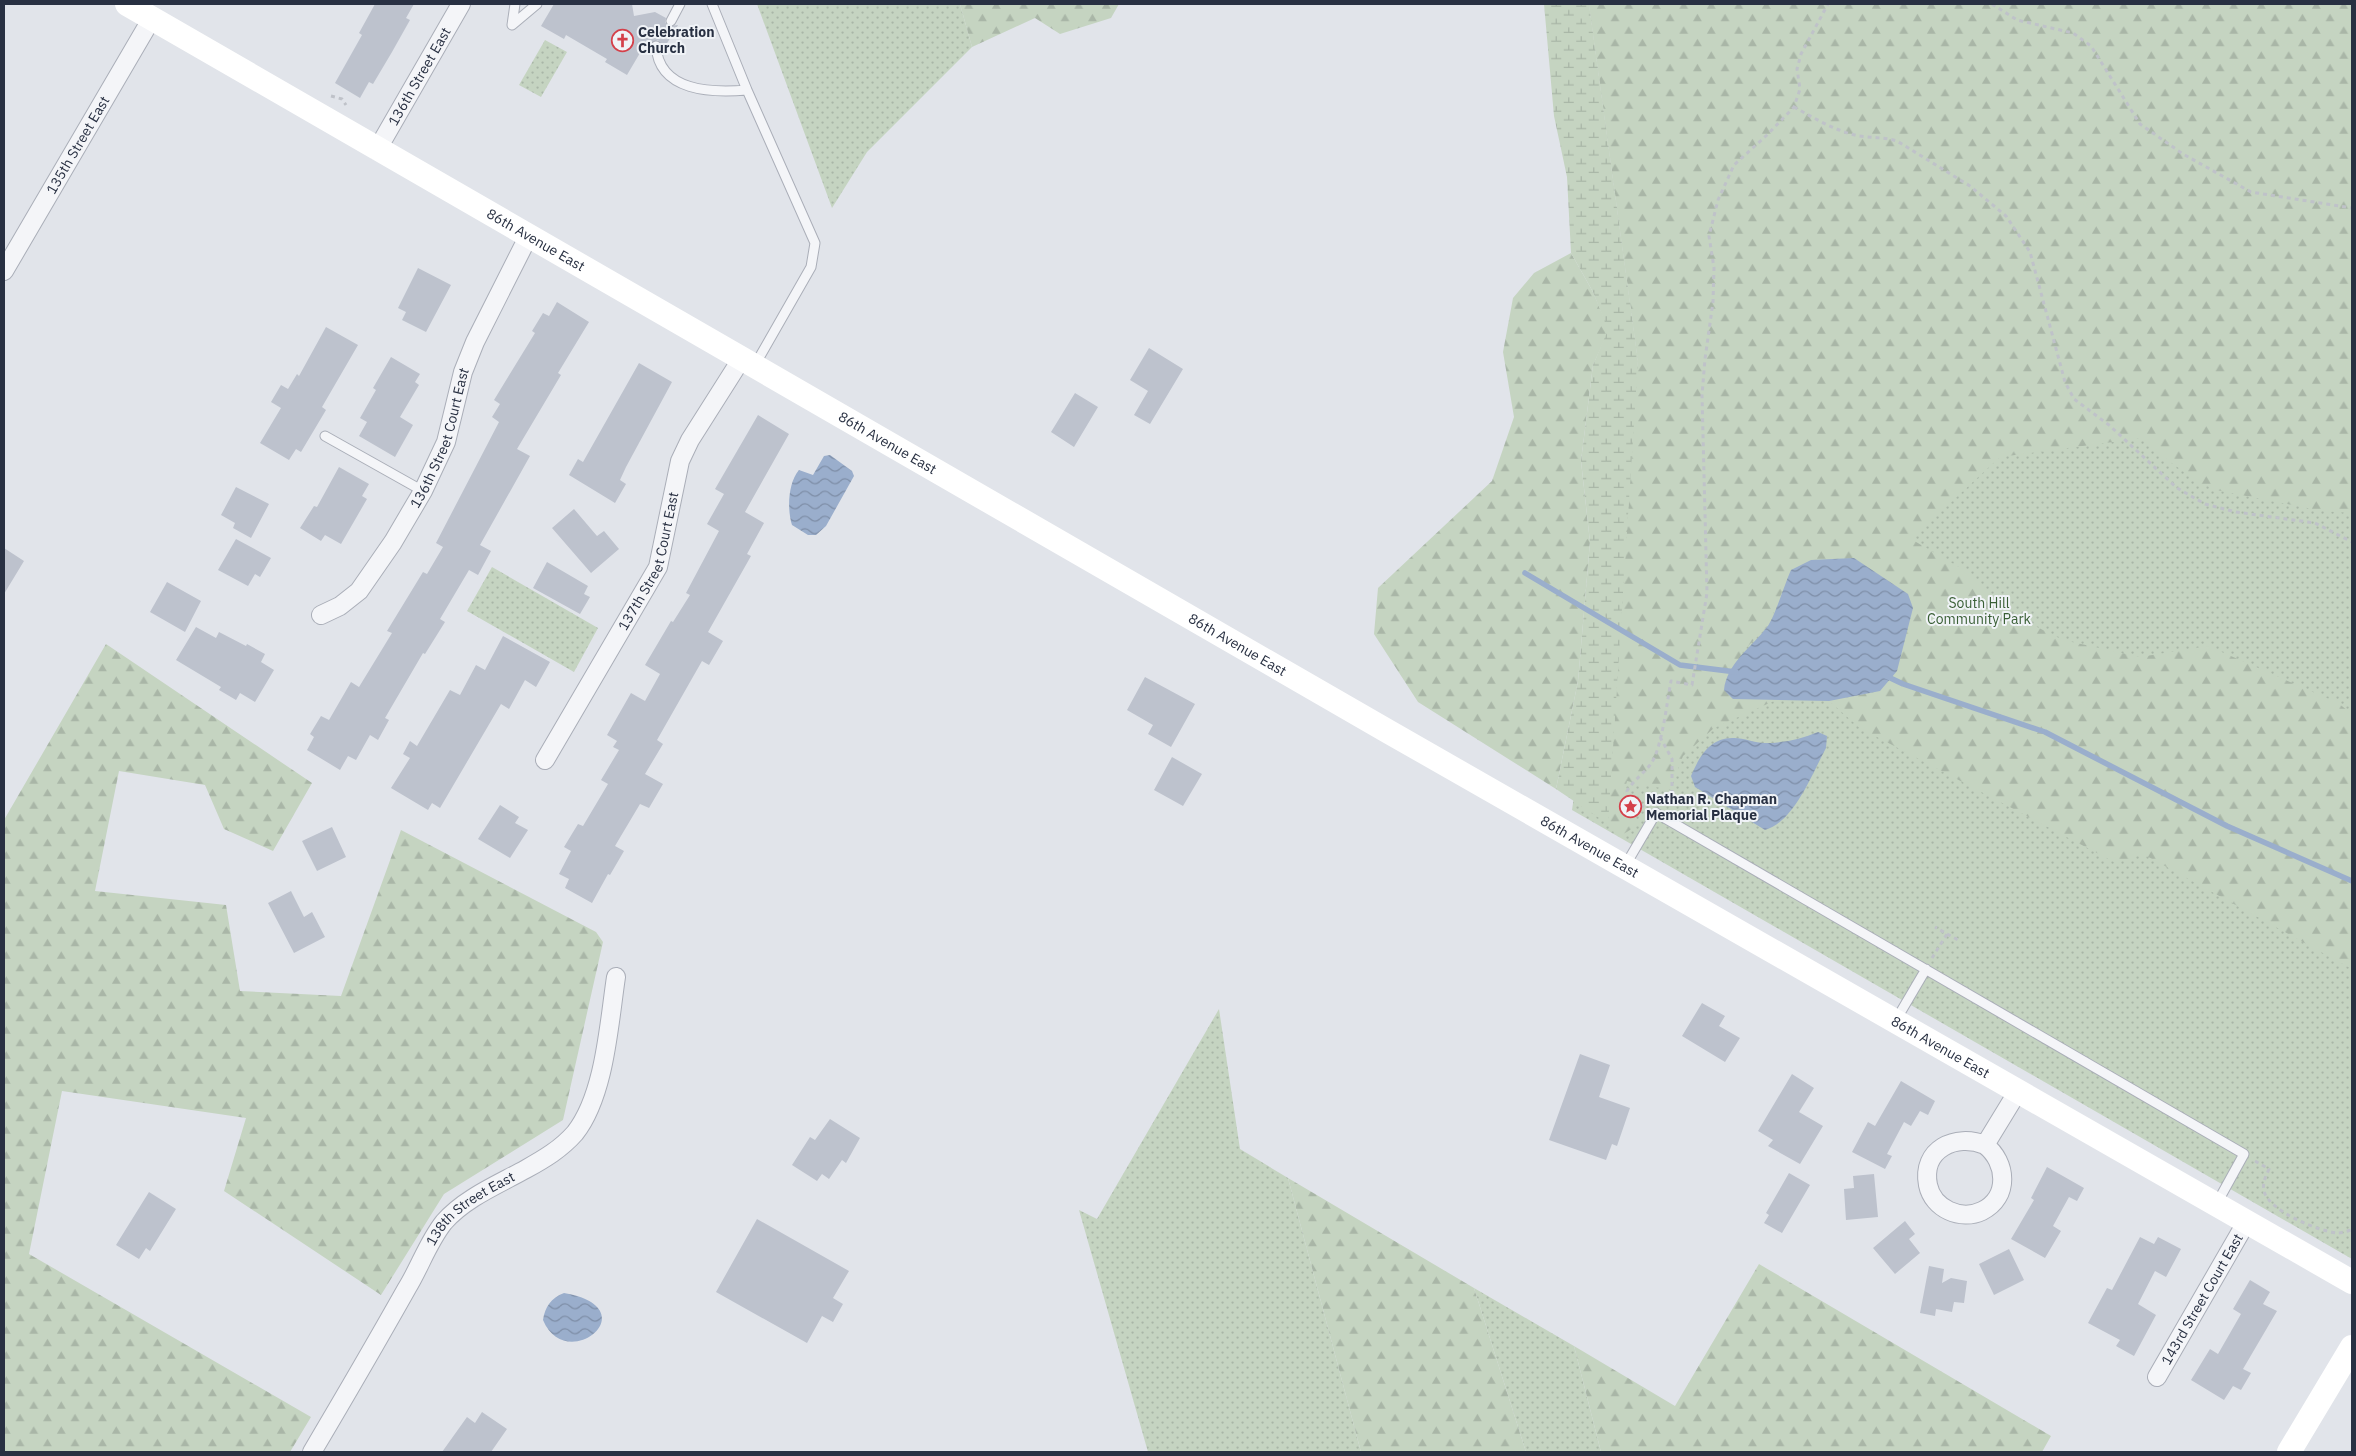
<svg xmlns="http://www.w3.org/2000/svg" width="2356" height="1456" font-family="'IBM Plex Sans',sans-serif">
  <defs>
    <pattern id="green-dots" width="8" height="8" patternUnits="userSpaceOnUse" patternTransform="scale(1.25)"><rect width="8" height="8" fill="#c5d4c1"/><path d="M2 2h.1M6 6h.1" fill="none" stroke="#a9b6a7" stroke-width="1.8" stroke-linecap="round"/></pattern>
    <pattern id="forest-firs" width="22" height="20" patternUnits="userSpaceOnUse" patternTransform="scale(1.25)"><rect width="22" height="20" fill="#c5d4c1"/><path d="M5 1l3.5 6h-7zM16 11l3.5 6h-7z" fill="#a9b6a7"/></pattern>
    <pattern id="wetland-marsh" width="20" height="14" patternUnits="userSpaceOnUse" patternTransform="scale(1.25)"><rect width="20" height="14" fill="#c5d4c1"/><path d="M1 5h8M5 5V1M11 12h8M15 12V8" fill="none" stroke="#a9b6a7"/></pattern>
    <pattern id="water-waves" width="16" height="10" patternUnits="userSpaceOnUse" patternTransform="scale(1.25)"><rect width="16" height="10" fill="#9aaecc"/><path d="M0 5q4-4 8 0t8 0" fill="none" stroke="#7e8ea7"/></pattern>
  </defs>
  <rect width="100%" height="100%" fill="#e1e4ea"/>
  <path fill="url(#green-dots)" d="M757 4H960L972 47 867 152 832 208Z
    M1589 4H2352V1259L1572 810 1638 361Z
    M545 40 567 52 541 97 519 85Z
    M492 567 598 628 574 672 467 611Z
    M1219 1009 1240 1149 1288 1178 1361 1452H1148L1079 1210 1097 1219Z
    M1474 1288 1574 1346 1601 1452H1526Z"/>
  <path fill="url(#forest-firs)" d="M960 4H1119L1111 18 1060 34 1035 18 972 47Z
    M1589 4H2352V513L2322 511 2216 490 2199 482 2170 462 2143 438 2000 457 1911 539 1969 573 2007 612 2063 640 2140 657 2208 646 2338 703 2352 714V969L2143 854 2116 863 1860 728 1829 701 1880 691 1791 570 1768 626 1743 651 1733 699 1776 700 1714 728 1683 756 1670 790 1627 781 1621 804 1638 825 1622 835 1608 824 1638 361Z
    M1571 253 1593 292 1609 330 1593 365 1581 461 1590 542 1578 681 1556 789 1418 702 1374 634 1378 588 1492 481 1514 417 1503 352 1513 298 1534 273Z
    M106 644 312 783 273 851 224 829 205 785 119 771 95 891 226 905 240 991 341 996 401 830 596 932 603 942 563 1120 444 1194 381 1295 224 1191 246 1118 62 1091 29 1254 311 1417 290 1452H4V820Z
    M1288 1178 1474 1288 1526 1452H1361Z
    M1759 1264 2051 1436 2042 1452H1601L1574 1346 1675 1406Z"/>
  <path fill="url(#wetland-marsh)" d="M1544 4H1589L1638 361 1608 824 1556 789 1578 681 1590 542 1581 461 1593 365 1608 330 1593 292 1571 253 1567 177 1554 116Z"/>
  <path fill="url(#water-waves)" d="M830 455 852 471 854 476 826 526 816 535H808L792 525C787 509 788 483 799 470L813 475 824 456Z
    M1854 558 1908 594 1913 608 1897 671 1880 691 1829 701 1733 699 1724 690C1727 663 1751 648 1767 627 1774 619 1785 583 1791 570L1811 560Z
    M1818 732 1827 736 1826 748C1812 774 1794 822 1765 830L1695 787 1691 776C1699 757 1710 737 1734 738 1744 738 1755 743 1765 743 1784 743 1801 739 1818 732Z
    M564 1293C650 1308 566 1376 543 1320 545 1307 551 1298 564 1293Z"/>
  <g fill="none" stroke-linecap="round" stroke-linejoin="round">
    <path stroke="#9aaecc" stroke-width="5.5" d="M1525 573 1680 665 1736 672
      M1884 675 1903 684 2045 732 2227 826 2352 881"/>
  </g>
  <path fill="#bdc2cd" d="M375 4H414L406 18 410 20 392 52 373 84 369 82 360 98 335 83 362 35 359 33Z
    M554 4H632L634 16 655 12 666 18 665 22 668 26 678 25 663 50 658 40 651 43 647 41 627 75 605 62 607 59 566 35 564 39 541 26Z
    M418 268 451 285 426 332 402 320 406 312 398 308Z
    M557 302 589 322 558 373 561 375 517 449 530 456 480 545 491 551 478 575 469 570 440 619 445 622 425 654 423 653 385 718 389 720 378 740 370 735 356 760 348 756 340 770 307 750 314 737 310 734 321 716 329 720 351 682 359 687 392 633 387 631 423 572 427 574 443 547 436 543 499 422 492 417 500 404 494 400 535 333 532 331 543 313 549 316Z
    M326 327 358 345 322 407 326 410 301 452 296 449 289 460 260 443 281 408 271 402 281 385 288 389 297 374 299 376Z
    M1149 348 1183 369 1150 424 1134 415 1148 391 1130 380Z
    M391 357 420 374 415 382 419 385 400 417 413 425 395 457 359 436 367 422 360 418 376 390 373 388Z
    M639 363 672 382 626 467 620 480 626 484 615 503 569 475 578 459 583 462Z
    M1075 393 1098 407 1074 447 1051 432Z
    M758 415 789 434 745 512 764 523 747 554 751 556 708 632 723 641 709 665 702 661 657 740 663 744 645 774 663 784 649 808 640 804 615 846 624 851 610 875 608 874 592 903 565 888 569 879 559 874 571 851 564 847 578 824 583 826 608 784 601 780 619 750 613 747 617 741 607 735 631 693 645 701 660 674 645 665 671 621 673 622 690 595 686 593 719 531 707 524 724 494 715 489Z
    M339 467 369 484 362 496 367 499 341 544 325 535 321 541 300 528 314 506 317 507Z
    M236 487 269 504 251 538 233 528 235 523 221 515Z
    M574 509 597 536 604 531 619 549 591 573 552 528Z
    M236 539 271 558 260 577 255 574 248 586 218 570Z
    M4 548 24 561 4 594Z
    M547 562 588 586 584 594 590 597 580 614 533 588Z
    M167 582 201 601 185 632 150 612Z
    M196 627 216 638 219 632 246 646 247 644 265 654 261 662 274 670 255 702 240 693 236 700 219 690 221 687 176 660Z
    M503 636 550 662 536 687 525 680 509 709 501 704 440 808 432 803 428 810 391 788 410 758 403 754 410 741 417 746 450 690 460 695 476 665 485 670Z
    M1145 677 1195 704 1171 747 1148 734 1153 725 1127 710Z
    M1172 757 1202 774 1183 806 1154 790Z
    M500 805 519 817 515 823 528 830 510 858 478 839Z
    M332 827 346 857 317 871 302 841Z
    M291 891 304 917 312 912 325 937 294 953 268 903Z
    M1702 1003 1725 1016 1719 1026 1740 1038 1725 1062 1682 1036Z
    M1580 1054 1610 1065 1599 1097 1630 1108 1617 1146 1612 1144 1606 1160 1549 1140Z
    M1792 1074 1814 1088 1799 1112 1823 1126 1800 1164 1768 1146 1773 1140 1758 1131Z
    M1901 1081 1935 1101 1928 1115 1920 1111 1911 1126 1904 1122 1887 1154 1892 1156 1885 1169 1852 1152 1868 1122 1875 1126Z
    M830 1119 860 1138 846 1163 842 1160 829 1179 822 1174 817 1181 792 1165 810 1137 815 1140Z
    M2047 1167 2084 1188 2077 1201 2069 1197 2053 1226 2061 1231 2045 1258 2011 1239 2034 1200 2031 1198Z
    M1789 1173 1810 1185 1782 1233 1764 1223 1769 1215 1766 1213Z
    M1874 1174 1878 1217 1846 1220 1844 1189 1854 1188 1853 1176Z
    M149 1192 176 1209 150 1251 146 1248 139 1259 116 1245Z
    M757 1219 849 1271 833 1298 843 1304 833 1322 822 1316 807 1343 716 1292Z
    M1905 1221 1915 1234 1909 1239 1920 1253 1895 1274 1873 1248Z
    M2140 1237 2154 1244 2158 1237 2181 1249 2166 1277 2155 1271 2138 1304 2156 1315 2134 1356 2116 1346 2120 1340 2088 1323 2107 1288 2112 1290Z
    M2009 1249 2024 1280 1994 1295 1979 1264Z
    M1929 1266 1944 1269 1942 1283 1951 1278 1967 1281 1964 1303 1954 1302 1952 1312 1936 1309 1935 1316 1920 1313Z
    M2250 1280 2270 1292 2263 1304 2277 1311 2243 1369 2251 1373 2241 1390 2233 1386 2224 1400 2191 1380 2210 1349 2218 1354 2241 1314 2233 1309Z
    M482 1412 507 1429 491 1452H442L467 1417 475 1423Z"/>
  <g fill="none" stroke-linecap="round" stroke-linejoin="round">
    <defs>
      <path id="lane" d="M515 4 512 25 537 4
        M712 4 747 90 815 243 811 267 755 365
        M671 21 680 4
        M656 46C659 92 712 93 747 90
        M325 436 423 491
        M1625 866 1656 813 2244 1154 2217 1203
        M1896 1020 1926 969"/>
      <g id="street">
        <path id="s1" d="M377 150 461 4"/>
        <path id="s2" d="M4 271 152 18"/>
        <path id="s3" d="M321 615 340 606 359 591 393 542 423 491 446 442 463 372 475 342 528 237"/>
        <path id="s4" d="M545 760 658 567 680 461 690 440 742 358"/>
        <path d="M1985 1145C1956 1133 1921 1149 1928 1185 1933 1209 1961 1221 1982 1211 2010 1197 2007 1162 1985 1145L2018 1091"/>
        <path id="s5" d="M2157 1377 2247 1221"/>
        <path id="s6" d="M312 1452C344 1398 376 1343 407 1288 420 1267 428 1242 444 1222 465 1198 499 1184 526 1169 544 1159 561 1149 575 1133 605 1095 609 1023 616 977"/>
      </g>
    </defs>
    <use href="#lane" stroke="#aaaeb8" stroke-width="11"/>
    <use href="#street" stroke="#aaaeb8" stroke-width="20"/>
    <path stroke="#bfc2c9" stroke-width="3" stroke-dasharray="4 4" stroke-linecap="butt" d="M1992 4 2017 20 2073 33 2091 46 2140 124 2183 154 2251 192 2352 208
      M331 96 342 99 346 105
      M1794 107C1814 118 1835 131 1859 136 1872 138 1884 137 1897 141L1970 186 2006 216 2030 252 2065 382 2074 399 2109 425 2177 488 2205 504 2236 512 2315 523 2352 542
      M1660 737 1672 759V795
      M1644 807 1629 798 1627 791C1634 780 1643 774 1650 765 1662 750 1667 701 1671 681L1692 685 1707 593 1702 395 1705 359 1713 302 1714 268 1709 236 1718 200 1734 165 1767 135 1794 107 1800 89 1797 69 1801 54 1828 4
      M1947 934 1960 941
      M1932 958 1947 934 1935 927
      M2255 1161 2269 1169C2266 1176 2262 1183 2264 1191 2269 1211 2318 1231 2337 1233 2342 1233 2347 1231 2352 1230"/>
    <use href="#lane" stroke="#f4f5f8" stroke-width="9"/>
    <use href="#street" stroke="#f4f5f8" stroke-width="18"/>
    <g stroke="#fff" stroke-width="24">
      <path id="s7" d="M127 4 1389 732 2352 1282"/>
      <path d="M2289 1452 2352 1347"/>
    </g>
  </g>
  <defs>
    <symbol id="church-ring" viewBox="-11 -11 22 22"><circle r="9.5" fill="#f0f3f7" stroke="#d4404a" stroke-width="1.5"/><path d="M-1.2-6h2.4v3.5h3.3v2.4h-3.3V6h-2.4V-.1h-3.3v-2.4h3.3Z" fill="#d4404a"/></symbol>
    <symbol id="sight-ring" viewBox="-11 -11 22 22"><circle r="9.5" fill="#f0f3f7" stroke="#d4404a" stroke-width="1.5"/><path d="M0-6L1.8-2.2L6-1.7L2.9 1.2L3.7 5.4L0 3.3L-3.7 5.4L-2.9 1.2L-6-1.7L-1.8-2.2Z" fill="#d4404a"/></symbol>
  </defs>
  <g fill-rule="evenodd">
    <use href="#church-ring" x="610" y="28" width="25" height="25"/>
    <use href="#sight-ring" x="1618" y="794" width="25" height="25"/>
  </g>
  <g text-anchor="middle" stroke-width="4" stroke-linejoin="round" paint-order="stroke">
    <g font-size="14" font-weight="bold" fill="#283042" stroke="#f0f3f7" text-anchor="start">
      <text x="638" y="37">Celebration<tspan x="638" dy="16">Church</tspan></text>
      <text x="1646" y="804">Nathan R. Chapman<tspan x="1646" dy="16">Memorial Plaque</tspan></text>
    </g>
    <g font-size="14" fill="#283042" stroke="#f0f3f7">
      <text dy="5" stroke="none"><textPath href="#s1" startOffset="85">136th Street East</textPath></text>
      <text dy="5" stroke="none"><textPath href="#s2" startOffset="146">135th Street East</textPath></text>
      <text dy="5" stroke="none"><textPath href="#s7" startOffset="472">86th Avenue East</textPath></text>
      <text dy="5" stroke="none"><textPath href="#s3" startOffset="220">136th Street Court East</textPath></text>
      <text dy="5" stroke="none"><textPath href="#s7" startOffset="878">86th Avenue East</textPath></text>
      <text dy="5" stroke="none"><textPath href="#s4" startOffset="226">137th Street Court East</textPath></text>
      <text dy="5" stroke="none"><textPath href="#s7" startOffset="1282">86th Avenue East</textPath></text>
      <text dy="5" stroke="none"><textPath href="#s7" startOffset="1688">86th Avenue East</textPath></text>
      <text dy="5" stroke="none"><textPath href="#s7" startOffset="2092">86th Avenue East</textPath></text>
      <text dy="5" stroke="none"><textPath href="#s6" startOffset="294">138th Street East</textPath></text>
      <text dy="5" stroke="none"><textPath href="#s5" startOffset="90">143rd Street Court East</textPath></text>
    </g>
    <g font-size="14" fill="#395f35" stroke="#f0f3f7">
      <text x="1979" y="608">South Hill<tspan x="1979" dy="16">Community Park</tspan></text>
    </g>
  </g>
  <rect width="2356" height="1456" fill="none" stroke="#283042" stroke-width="10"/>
</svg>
